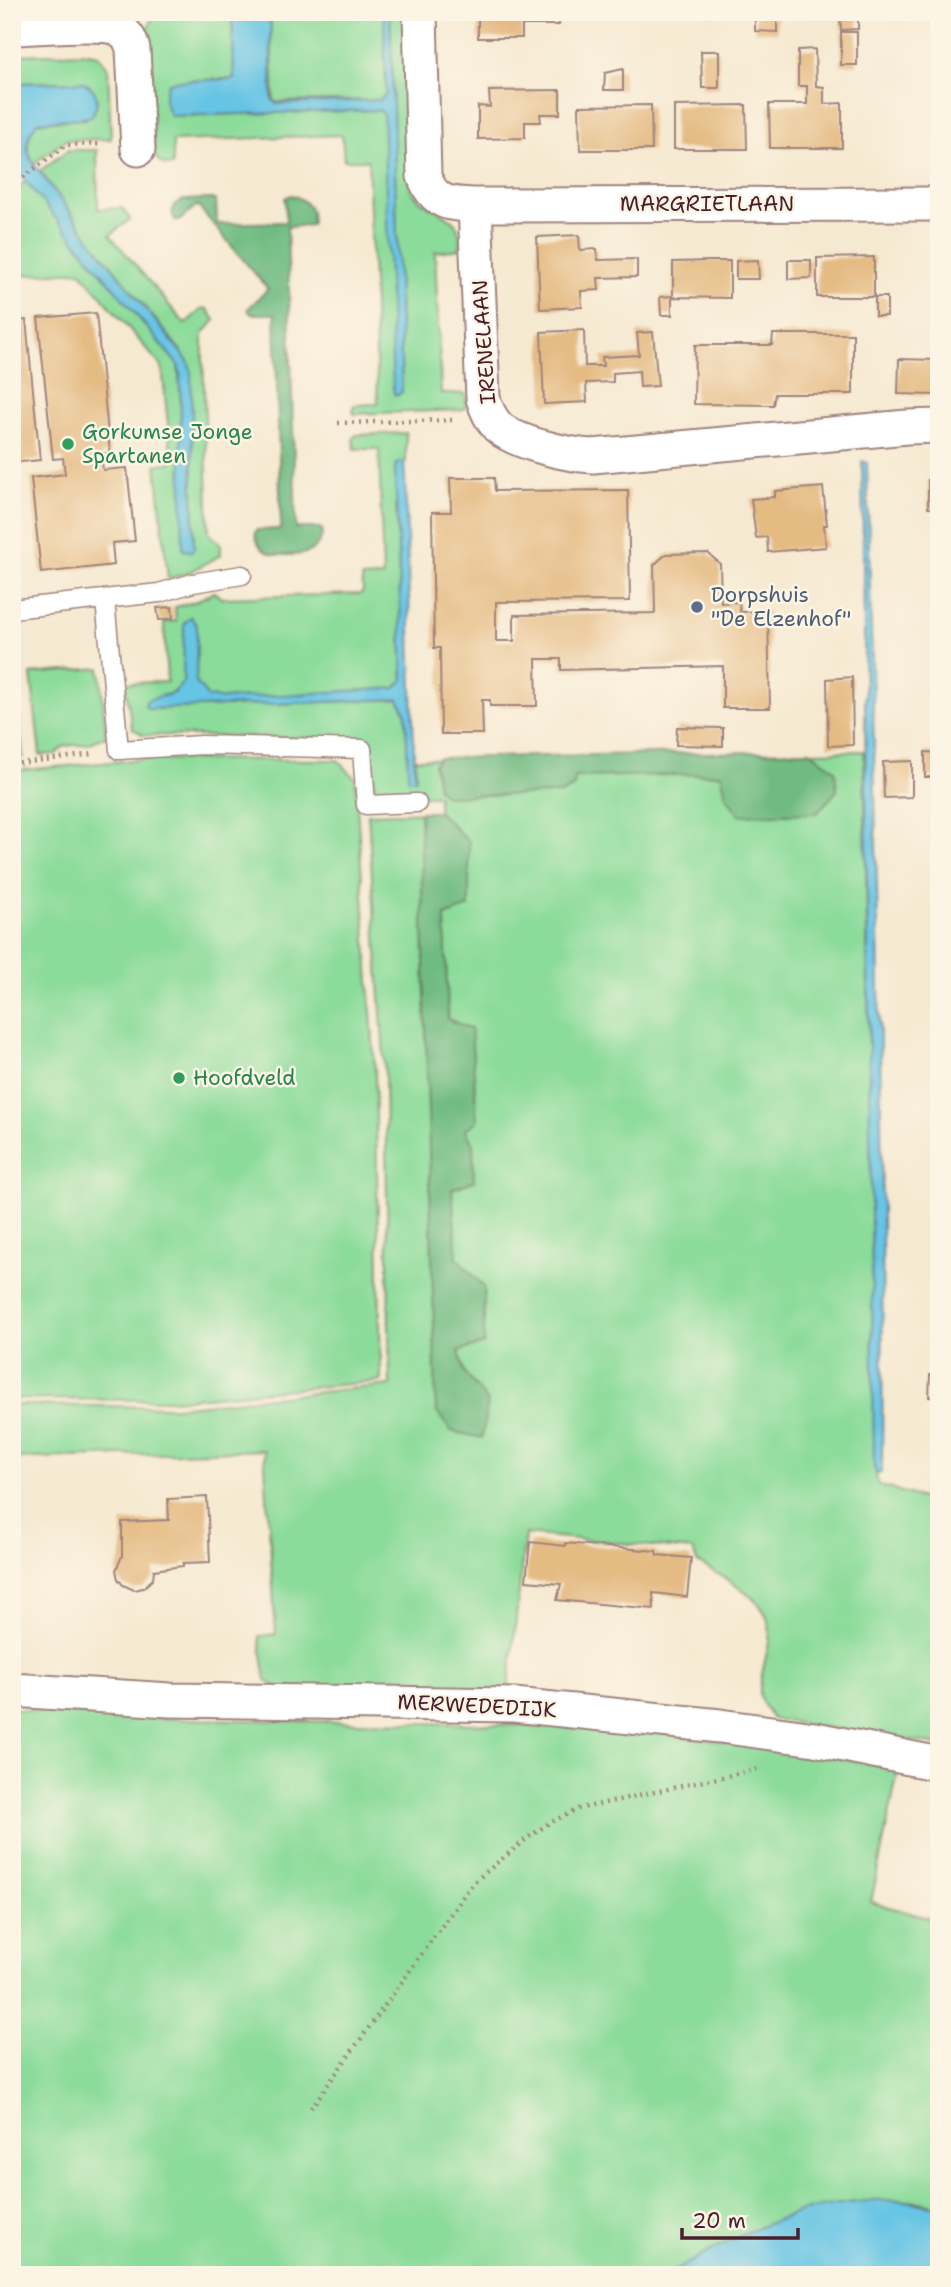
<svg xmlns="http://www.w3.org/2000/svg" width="951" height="2287" font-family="'Shantell Sans',sans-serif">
  <rect width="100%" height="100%" fill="#fcf5e5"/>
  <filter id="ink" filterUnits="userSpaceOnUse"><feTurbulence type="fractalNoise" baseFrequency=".0143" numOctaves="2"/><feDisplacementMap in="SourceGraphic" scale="14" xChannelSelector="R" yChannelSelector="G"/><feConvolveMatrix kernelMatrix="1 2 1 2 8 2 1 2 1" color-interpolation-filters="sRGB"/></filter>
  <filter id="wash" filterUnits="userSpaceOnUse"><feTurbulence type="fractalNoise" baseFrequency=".00686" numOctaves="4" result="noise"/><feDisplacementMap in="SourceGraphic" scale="28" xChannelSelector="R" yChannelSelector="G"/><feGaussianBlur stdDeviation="1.57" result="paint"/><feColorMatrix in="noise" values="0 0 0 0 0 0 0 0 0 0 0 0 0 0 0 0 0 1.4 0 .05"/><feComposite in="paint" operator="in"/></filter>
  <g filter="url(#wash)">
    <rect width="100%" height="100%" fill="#f6e9d1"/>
    <path fill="#8bdb9a" stroke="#6a7d62" stroke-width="2" d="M155 12H232L234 79 175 81 168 84 171 116 379 110 384 113 397 395 402 392 390 12H405L410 187C424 217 465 206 460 249L435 252 441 393 466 394V407L461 410 354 414 353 411 354 405 378 404 368 160H344L342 135 173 141V166C163 166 157 162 154 153L150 45 147 30Z
      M270 12H384L386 94 380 100 274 102Z
      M88 53 98 55 108 68 111 139 66 140 34 163C24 149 27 136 37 122L86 119 82 82 12 83V55Z
      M68 150H97L98 209 122 208 130 219 110 235 185 324 203 308 207 309 215 320 203 334V359L209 533 221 545V555L190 572 168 579 156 465 172 462 162 367 80 271 12 276V192L26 181 178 365 192 551 194 548 191 371 182 352 96 247 40 171Z
      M406 433V462L404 464 401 462 395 469 403 681 395 689 383 691 221 699 208 697 196 683 197 626 183 682C176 695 168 693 156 698 152 700 149 704 145 706L148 709 399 699 406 715 409 779 416 777 415 759 864 751 876 1473 878 1485 939 1503 933 1526 939 1528V1745L772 1719C769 1713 761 1703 760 1695 758 1671 775 1644 768 1620 761 1596 717 1573 697 1562L693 1550 525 1534 508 1693 278 1688 266 1680 259 1636 276 1634 264 1450 12 1459V1405L175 1407 390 1385 385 1074 368 814 438 812V796H375L371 739 143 735 132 728 125 683 167 682 164 622 176 621 175 607 194 602 214 592 221 598 360 594 363 592 362 578 383 577 379 449H355L353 439 356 435Z
      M100 668 106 736 87 744 64 746 56 754 40 755 31 674Z
      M12 712H18L23 757 12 758Z
      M145 759 338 760 355 778 375 1071 381 1381 172 1400 12 1399V771Z
      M12 1709 177 1719 482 1724 640 1730 899 1767 871 1902 939 1921V2207C921 2200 899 2200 881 2201 799 2202 736 2238 666 2275H12Z"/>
    <path fill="#70bb82" stroke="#5d6d56" stroke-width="2" d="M291 195C305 199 316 209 311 225L287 227 296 528H320L323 531C319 552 306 555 287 555 269 556 258 551 255 533L257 530 281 529 275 314H251L248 309 268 289 197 205 180 220H175L172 212 174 205 183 200 212 199 216 201 217 224 286 222 285 198Z
      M810 751 835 770 837 791 817 813 739 815 726 796 721 774 575 777 574 787 561 794 446 796 438 789 434 764 439 758Z
      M420 812H439L469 842V907L445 916 448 1019 471 1029 477 1121 465 1130 473 1143 474 1181 452 1189 457 1258 484 1287V1344L459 1351 464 1372 488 1402 482 1438 451 1431 436 1411Z"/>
    <path fill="#66c4e4" stroke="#587288" stroke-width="2" d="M232 12H270L272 99 276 104 380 100 386 94 384 12H390L402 392 398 395 394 394 393 388 383 113 379 110 171 116C164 104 163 98 168 84L175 81 234 79Z
      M82 82C98 88 101 102 91 117L37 122C28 134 24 148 32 161L96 247 188 361 191 371 194 548 192 551 183 550 180 373 178 365 12 165V83Z
      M862 461 867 463C875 797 885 1133 882 1467L881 1473 877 1474 874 1468 873 1380Z
      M401 462 404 464 405 478 415 779H409L408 776 406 715 399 699 148 709 145 706 147 700 174 693 183 682 184 623 191 617 197 626 196 682 208 697 221 699 395 688 403 680 395 469 396 464Z
      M900 2200 939 2207V2275H666C705 2254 745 2231 788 2216 823 2203 862 2201 900 2200Z"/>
    <g id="blocks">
      <path fill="#e5bb84" d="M478 12H559V25H522V38H478Z
        M755 12H777V32L755 31Z
        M840 12H858V29L841 30Z
        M841 32H857V65H841Z
        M815 49 816 86 824 87V104L842 103V148H770L769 104H807V86H798V50Z
        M701 51H719V88H702Z
        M623 69V90H604L605 73Z
        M560 90V114H540L541 122H525V138L478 139V106L490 107 489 91Z
        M651 105 652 150H580L579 106Z
        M746 105 747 149H674V106Z
        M579 235 580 250 597 249 598 260 637 259V277L598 278 599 290 581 291 582 307 540 309 537 237Z
        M874 257V297H817V258Z
        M758 260 759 279H736V261Z
        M788 260H811V278L788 279Z
        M711 261H730V298L673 297V262Z
        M672 296V315H661L660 297Z
        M875 297H887V316H875Z
        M96 313 110 453 101 454 103 470 127 468 135 541 112 543 114 565 41 573 31 478 65 474 63 458 53 459 38 318Z
        M26 320 40 460 12 463V321Z
        M584 330 585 366H603L602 357 639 355 637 333 653 332 658 386 640 387 639 371 613 373V382L586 383 587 402 544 404 541 332Z
        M773 334H853V394H775L773 405 694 404 695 345H772Z
        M899 359 938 360 937 395 898 394Z
        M450 478H494L495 491 628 490 630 601 496 602V641H514V615L655 613 654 565 666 554 708 553 720 564 721 603 739 602 740 612 768 611 770 708H723V666L561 670V659H536L537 706H490V700H482L483 734H441L440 648H434L432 512H451Z
        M928 480H939V508H928Z
        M823 487 827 525H824L826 547 768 552 767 537 756 538 751 499 775 497V491Z
        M172 607 173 619 159 620 157 608Z
        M852 677 853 745 828 746 827 679Z
        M677 727 723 728V746L676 745Z
        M925 752 939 753V777H925Z
        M912 761V797L884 798 883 762Z
        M930 1375H939V1398L929 1397Z
        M207 1497 210 1562 183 1563V1566L154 1570 153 1579 143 1588 134 1590 123 1585 118 1579 116 1570 122 1556V1522L169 1520 168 1499Z
        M530 1542 565 1546V1543L656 1551 657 1555 691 1558 687 1597 653 1593 654 1609 557 1600 561 1584 526 1581Z
        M938 1824H939V1851L932 1850Z"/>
    </g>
  </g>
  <g filter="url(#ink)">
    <use href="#blocks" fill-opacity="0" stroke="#a0847e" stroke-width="2"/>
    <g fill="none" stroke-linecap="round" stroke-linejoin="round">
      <defs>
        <path id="lane" d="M105 600 119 750 202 745 362 749 366 805 417 803
          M12 609 159 593 193 583 242 575"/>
        <path id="street" d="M420 12 424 176C434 204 449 204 475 205L483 398C486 409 490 418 498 427 516 443 568 455 593 456L907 427 939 426
          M12 28C34 28 100 21 117 28 127 33 130 39 133 49L138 149
          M475 205 939 204
          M12 1690 170 1700 514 1705 720 1726 815 1739 939 1764"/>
      </defs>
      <use href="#lane" stroke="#a0847e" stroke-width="21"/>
      <use href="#street" stroke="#a0847e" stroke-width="37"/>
      <path stroke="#a0847e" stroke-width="4.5" stroke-dasharray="2 5" stroke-linecap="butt" d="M12 186 66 145 103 144
        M338 423 453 420
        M12 764 93 754
        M311 2108 473 1883 526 1839 549 1823 578 1809 758 1769"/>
      <use href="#lane" stroke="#fff" stroke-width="18"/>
      <use href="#street" stroke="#fff" stroke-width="33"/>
    </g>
  </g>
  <g fill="#2e9e5b" stroke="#fcf5e5" stroke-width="2.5">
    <circle cx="68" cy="444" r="7"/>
    <circle cx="179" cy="1078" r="7"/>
  </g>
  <circle fill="#5c6f8a" stroke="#fcf5e5" stroke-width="2.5" cx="697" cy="607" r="7"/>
  <g text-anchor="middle" stroke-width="5" stroke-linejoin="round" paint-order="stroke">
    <g font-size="21" fill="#4a1f2b" stroke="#fcf5e5">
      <text x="707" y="211">MARGRIETLAAN</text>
      <text transform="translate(484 342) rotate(-94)" y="7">IRENELAAN</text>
      <text transform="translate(477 1706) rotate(3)" y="7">MERWEDEDIJK</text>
    </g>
    <g font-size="21" fill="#27864d" stroke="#fcf5e5" text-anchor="start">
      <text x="82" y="439">Gorkumse Jonge<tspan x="82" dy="24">Spartanen</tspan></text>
      <text x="193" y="1085">Hoofdveld</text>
    </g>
    <g font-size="21" fill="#4e5e75" stroke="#fcf5e5" text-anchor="start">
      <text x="711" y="602">Dorpshuis<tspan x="711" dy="24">"De Elzenhof"</tspan></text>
    </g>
  </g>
  <rect width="951" height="2287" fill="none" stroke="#fcf5e5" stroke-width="42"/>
  <path d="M682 2228v10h116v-10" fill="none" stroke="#4a1f2b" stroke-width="3.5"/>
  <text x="692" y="2228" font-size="21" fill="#4a1f2b" stroke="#fcf5e5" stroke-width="5" paint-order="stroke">20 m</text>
</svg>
